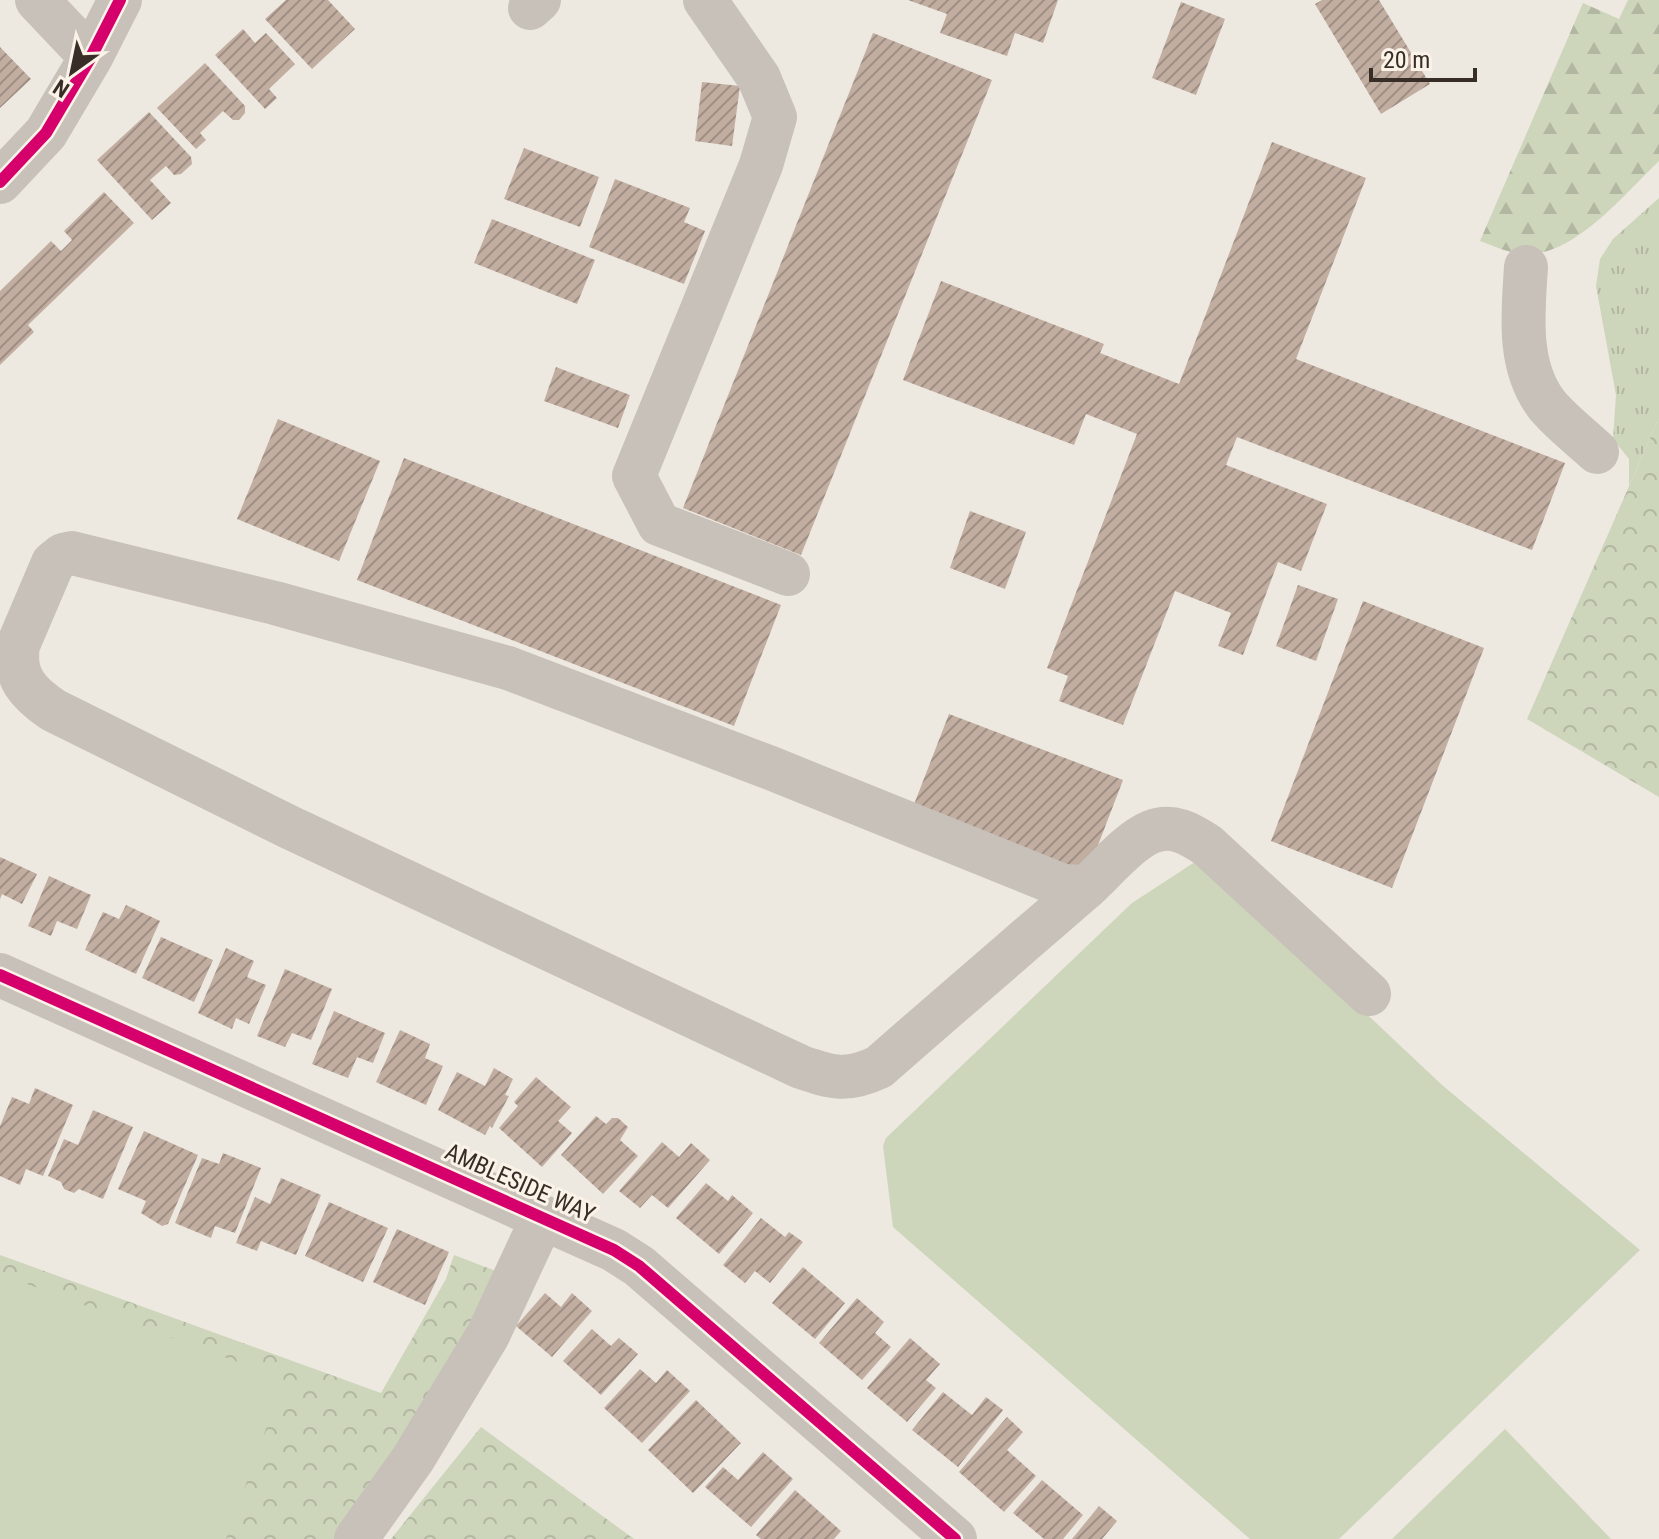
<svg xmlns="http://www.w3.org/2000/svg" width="1659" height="1539" font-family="'Roboto Condensed',sans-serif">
  <defs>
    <pattern id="grass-tufts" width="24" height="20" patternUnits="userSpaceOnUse" patternTransform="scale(2)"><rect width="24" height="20" fill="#cdd5ba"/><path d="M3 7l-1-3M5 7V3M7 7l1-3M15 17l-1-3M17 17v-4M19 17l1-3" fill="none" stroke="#b1b7a0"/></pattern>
    <pattern id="forest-firs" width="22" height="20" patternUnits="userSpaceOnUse" patternTransform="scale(2)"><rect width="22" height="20" fill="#cdd5ba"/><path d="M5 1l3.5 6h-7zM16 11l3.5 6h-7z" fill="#b1b7a0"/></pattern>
    <pattern id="park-crowns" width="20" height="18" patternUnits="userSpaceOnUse" patternTransform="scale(2)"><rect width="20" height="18" fill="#cdd5ba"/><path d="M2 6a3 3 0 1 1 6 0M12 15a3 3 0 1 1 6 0" fill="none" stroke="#b1b7a0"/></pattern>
    <pattern id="building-hatch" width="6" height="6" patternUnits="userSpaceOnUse" patternTransform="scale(2)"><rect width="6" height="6" fill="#c2aea1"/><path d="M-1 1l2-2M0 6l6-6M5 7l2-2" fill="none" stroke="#9f8e83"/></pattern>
  </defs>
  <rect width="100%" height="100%" fill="#ede9e1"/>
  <path fill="url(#grass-tufts)" d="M1659 198V418L1629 486V459L1613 439 1616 395 1596 286 1600 259 1613 239Z"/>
  <path fill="url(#forest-firs)" d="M1628 0H1659V161C1624 194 1569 264 1516 253 1504 251 1491 245 1480 241L1583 3 1619 19Z"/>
  <path fill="url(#park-crowns)" d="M1659 418V797L1527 719Z
    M0 1255 381 1393 446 1279 454 1255 501 1273 341 1539H0Z
    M481 1427 634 1539H391Z"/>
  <path fill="#cdd5ba" d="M1201 858 1442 1085 1640 1250 1339 1539H1250L893 1227 883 1146 886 1138 1132 903Z
    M0 1274 284 1379 226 1539H0Z
    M1505 1429 1611 1539H1392Z"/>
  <path fill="url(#building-hatch)" d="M286 0H328L355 29 312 69 265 19Z
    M908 0H1058L1043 43 1015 33 1007 56 940 33 947 14Z
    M1322 0H1379L1430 84 1381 114 1315 4Z
    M1181 2 1225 19 1196 95 1152 78Z
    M243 29 255 43 266 33 295 64 269 89 277 98 265 109 215 55Z
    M873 33 992 80 801 555 683 508Z
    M0 47 31 79 0 108Z
    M205 63 245 106V113L239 120H233L223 111 200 133 206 140 196 149 157 108Z
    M702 82 740 86 732 146 695 141Z
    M149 112 191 157 192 164 181 174 174 175 166 166 150 180 171 203 152 220 97 160Z
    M1272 142 1366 178 1296 359 1565 463 1532 550 1237 437 1226 465 1327 504 1301 571 1278 562 1243 655 1218 646 1231 613 1175 591 1123 725 1059 701 1068 676 1047 668 1137 434 1086 414 1074 445 903 380 941 281 1104 344 1100 353 1179 384Z
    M524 148 599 177 580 227 504 199Z
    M615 179 690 208 684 222 705 231 684 284 589 247Z
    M104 192 134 223 28 325 34 332 0 365V291L51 241 61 251 72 240 64 231Z
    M492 219 595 260 577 304 474 263Z
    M556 367 630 395 618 428 544 401Z
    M278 419 380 461 339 561 237 519Z
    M404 458 781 605 734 726 357 580Z
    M970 511 1026 532 1005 589 950 568Z
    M1298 585 1338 599 1316 661 1276 646Z
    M1363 601 1484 648 1392 888 1271 841Z
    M949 714 1123 780 1087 874 913 807Z
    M0 857 37 874 22 904 2 894 0 899Z
    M49 876 91 895 77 929 57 921 51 936 28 926Z
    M126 905 160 921 136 974 85 950 103 912 119 919Z
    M161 937 213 960 194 1002 142 978Z
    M226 948 254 961 247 977 266 985 249 1024 236 1018 232 1029 198 1013Z
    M285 969 332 989 311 1040 292 1033 285 1047 257 1036Z
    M334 1011 385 1033 373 1063 357 1057 348 1078 312 1064Z
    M400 1030 430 1044 425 1058 443 1066 426 1105 376 1082Z
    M494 1068 513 1079 505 1095 509 1096 492 1128 490 1126 485 1135 438 1110 457 1072 485 1086Z
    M536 1077 571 1107 558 1121 572 1133 542 1167 499 1128 518 1106 514 1102Z
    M35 1088 73 1105 43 1176 26 1169 20 1185 0 1176V1126L12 1097 29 1104Z
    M93 1110 133 1127 103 1199 79 1189 74 1193 64 1189 61 1182 48 1176 64 1139 78 1145Z
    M596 1116 606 1124 612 1118H618L628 1127 620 1140 638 1156 603 1194 561 1155Z
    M144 1131 198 1155 168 1224 162 1226 141 1213 146 1201 118 1189Z
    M662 1142 679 1157 691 1143 710 1160 668 1208 652 1195 640 1208 619 1191Z
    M223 1153 261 1168 235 1233 215 1226 211 1238 175 1223 202 1158 219 1164Z
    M281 1178 321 1195 296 1255 261 1241 257 1251 236 1243 255 1197 270 1204Z
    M706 1183 728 1201 732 1195 753 1213 719 1254 676 1218Z
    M329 1202 388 1228 363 1282 305 1256Z
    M761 1218 785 1237 789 1232 803 1242 770 1283 755 1271 745 1283 723 1265Z
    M397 1229 449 1252 425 1305 373 1282Z
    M803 1267 845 1303 815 1339 772 1303Z
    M545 1293 561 1307 572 1293 592 1311 552 1357 516 1326Z
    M857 1298 884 1322 875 1333 891 1347 862 1380 819 1343Z
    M592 1329 611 1346 619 1338 638 1354 601 1395 563 1361Z
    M910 1338 940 1364 926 1380 936 1388 907 1422 867 1388Z
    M640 1369 656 1383 667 1370 690 1391 642 1443 604 1408Z
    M943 1392 972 1415 986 1397 1003 1410 958 1467 912 1430Z
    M696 1400 741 1443 693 1493 648 1450Z
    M1007 1417 1023 1432 1007 1450 1036 1476 1004 1512 959 1472Z
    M763 1452 793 1479 751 1527 705 1487 723 1467 738 1480Z
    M1042 1480 1083 1515 1063 1539H1044L1013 1513Z
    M795 1490 841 1531 834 1539H761L756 1535Z
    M1099 1506 1117 1521 1102 1539H1072Z"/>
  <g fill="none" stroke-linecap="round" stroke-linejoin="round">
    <path stroke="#c7c1b9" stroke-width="44" d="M37 0 91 57
      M705 0 759 78 775 117 761 165 634 476 659 524 788 574
      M530 8 539 0
      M0 182 46 133 91 57 120 0
      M1526 267C1523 313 1517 366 1547 405 1561 422 1581 437 1597 452
      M1086 887 1063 886 768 767 508 668 275 603 72 553 63 555 53 563 18 645C13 677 28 693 53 710L289 827 801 1067C833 1078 847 1082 879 1067 946 1008 1014 950 1082 891 1102 874 1127 842 1151 832 1172 823 1190 834 1207 845L1369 994
      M0 975 614 1250 639 1266 955 1539
      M356 1539 413 1459 488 1335 543 1217"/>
    <defs>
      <path id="cycleway" d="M0 182 46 133 91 57 120 0
        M0 975 614 1250 639 1266 955 1539"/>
    </defs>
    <use href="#cycleway" stroke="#fbf3e8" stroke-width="17"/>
    <use href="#cycleway" stroke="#d6006c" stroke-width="12"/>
  </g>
  <g text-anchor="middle" stroke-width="6" stroke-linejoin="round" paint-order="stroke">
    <g font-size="24" fill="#382e27" stroke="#fbf3e8">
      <text transform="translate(520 1183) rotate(24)" y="8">AMBLESIDE WAY</text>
    </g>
  </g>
  <g transform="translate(72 72) rotate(213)" stroke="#fbf3e8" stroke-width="6" paint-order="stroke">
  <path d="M0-6L14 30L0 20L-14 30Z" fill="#382e27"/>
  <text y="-12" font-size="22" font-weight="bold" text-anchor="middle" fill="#382e27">N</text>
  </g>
  <path d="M1371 68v12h104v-12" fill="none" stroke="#382e27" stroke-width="4"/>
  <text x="1383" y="68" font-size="24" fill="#382e27" stroke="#fbf3e8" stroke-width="6" paint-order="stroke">20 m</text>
</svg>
